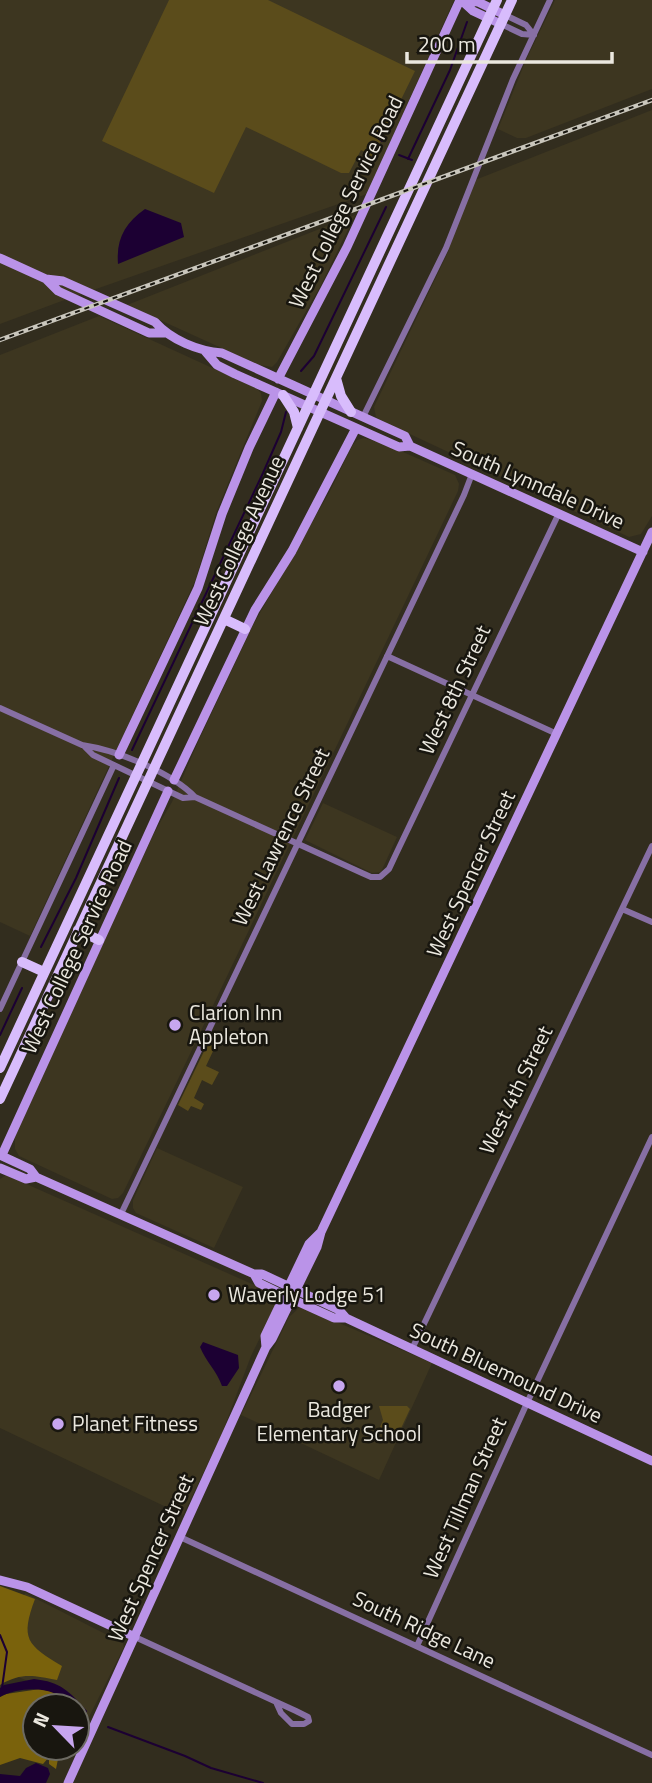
<svg xmlns="http://www.w3.org/2000/svg" width="652" height="1783" font-family="'Titillium Web',sans-serif">
  <rect width="100%" height="100%" fill="#322d1e"/>
  <path fill="#3d3620" d="M0 0H454L367 194 59 302 0 324Z
    M555 0H652V89L526 138H517L498 129 526 60Z
    M652 110V516L641 534 629 537 380 420 376 417 374 407 449 250 446 248 475 180Z
    M355 215 321 285 277 362 272 367 259 365 127 305Z
    M99 316 256 388 261 393 262 401 216 513 195 581 30 936 0 922V355Z
    M364 438 385 444 455 475 459 484 458 491 169 1098 123 1193 118 1198 112 1199 19 1156 15 1149V1138L23 1116 154 833 172 802 198 742 253 625 330 491 352 446 357 440Z
    M323 803 397 837 381 872 372 873 305 840Z
    M157 1148 243 1187 214 1248 136 1213 133 1208V1200Z
    M6 1175 268 1291 275 1298V1307L251 1356 221 1436 183 1515 0 1428V1179Z
    M299 1308 309 1310 432 1363 379 1480 241 1415 289 1317Z
    M25 1593 123 1643 124 1647 86 1723 77 1714V1706H71L68 1701 53 1692 0 1669V1646Z"/>
  <path fill="#5b4c1b" d="M169 0H268L415 71 373 157 361 150 349 173H341L246 127 214 193 102 141Z
    M208 1043 215 1047 206 1066 219 1072 212 1085 202 1080 194 1098 204 1104 201 1110 191 1106 188 1111 178 1105Z
    M379 1406H407L410 1409 397 1437 380 1427 383 1420Z"/>
  <path fill="#7a620c" d="M0 1586 35 1599C20 1639 27 1645 62 1666L57 1680C34 1676 22 1672 0 1685Z
    M40 1689C52 1691 64 1696 71 1706H35V1748H52L53 1757 58 1759 56 1769 49 1764V1757L43 1764 20 1758 0 1765V1697L6 1694Z"/>
  <path fill="#1c0033" d="M145 209 181 223 184 237 118 264C116 239 125 223 145 209Z
    M203 1342 238 1355 239 1368 227 1386H222C217 1371 206 1362 200 1347Z
    M34 1679C61 1682 69 1691 87 1711L83 1720 77 1714V1706H71C57 1685 20 1686 0 1697V1688L4 1685Z
    M36 1763 48 1768 50 1774 46 1783H0V1774L20 1776 26 1768Z"/>
  <g fill="none" stroke-linecap="round" stroke-linejoin="round">
    <path stroke="#1c0033" stroke-width="2" d="M379 139 382 141
      M399 155 412 160
      M408 159 450 70 467 22
      M301 371 314 356 386 207
      M132 750 263 473 281 432 286 412
      M41 947 76 878 119 778
      M0 1035 22 988
      M0 1635 7 1652 2 1688
      M108 1727 185 1756 211 1768 263 1783"/>
    <path stroke="#876fa4" stroke-width="6" d="M505 15 526 25 534 35
      M501 24 522 34 534 35
      M363 417 446 248 513 79 550 0
      M387 656 557 734
      M0 708 82 745C116 750 171 772 195 797L362 873 371 877H380L389 869 396 854 559 513
      M84 746 93 755 183 798 195 797
      M622 909 652 922
      M0 1009 114 765
      M121 1214 464 495 472 474
      M412 1349 652 846
      M180 1537 652 1755
      M135 1637 296 1711 308 1717 309 1721 304 1724H292L281 1713 276 1702
      M417 1646 527 1403 652 1137"/>
    <path stroke="#ba93e8" stroke-width="9" d="M461 0 473 11 501 24
      M465 0 478 2 505 15
      M0 258 46 279 63 281 155 322C171 340 198 351 222 353L405 436 410 446
      M46 279 58 291 149 333H164
      M205 351 217 365 235 374 399 447 410 446 643 552
      M278 379 347 247 460 0
      M119 755 198 588 222 514 249 448 276 392
      M174 780 255 610 292 551 356 428
      M0 1155 30 1169 36 1177 254 1274H262L339 1310 346 1318 652 1461
      M2 1155 168 791
      M0 1168 26 1179 36 1177
      M254 1274 259 1283 292 1299 334 1318H346
      M266 1347 265 1336 309 1244 320 1233
      M0 1580 27 1587 135 1637
      M68 1783 266 1347 272 1339 317 1247 321 1232 652 532"/>
    <path stroke="#d8bcfc" stroke-width="10" d="M336 378 341 396 351 412
      M283 395 294 412 298 428
      M224 619 245 629
      M78 930 99 940
      M22 962 44 972
      M0 1068 497 0
      M0 1099 512 0"/>
    <defs>
      <path id="rail" d="M0 340 652 100"/>
    </defs>
    <use href="#rail" stroke="#c9c6bc" stroke-width="4.5"/>
    <use href="#rail" stroke="#18160f" stroke-width="2" stroke-dasharray="5" stroke-linecap="butt"/>
  </g>
  <g fill="#c7a6ef" stroke="#18160f" stroke-width="2.5">
    <circle cx="175" cy="1025" r="7"/>
    <circle cx="214" cy="1295" r="7"/>
    <circle cx="339" cy="1386" r="7"/>
    <circle cx="58" cy="1424" r="7"/>
  </g>
  <g text-anchor="middle" stroke-width="5" stroke-linejoin="round" paint-order="stroke">
    <g font-size="21" fill="#ebe8df" stroke="#18160f">
      <text transform="translate(346 202) rotate(-64)" y="7">West College Service Road</text>
      <text transform="translate(538 485) rotate(24)" y="7">South Lynndale Drive</text>
      <text transform="translate(239 541) rotate(-65)" y="7">West College Avenue</text>
      <text transform="translate(455 690) rotate(-65)" y="7">West 8th Street</text>
      <text transform="translate(281 837) rotate(-64)" y="7">West Lawrence Street</text>
      <text transform="translate(471 874) rotate(-65)" y="7">West Spencer Street</text>
      <text transform="translate(77 947) rotate(-65)" y="7">West College Service Road</text>
      <text transform="translate(516 1090) rotate(-64)" y="7">West 4th Street</text>
      <text transform="translate(506 1373) rotate(25)" y="7">South Bluemound Drive</text>
      <text transform="translate(465 1498) rotate(-66)" y="7">West Tillman Street</text>
      <text transform="translate(151 1558) rotate(-66)" y="7">West Spencer Street</text>
      <text transform="translate(424 1630) rotate(25)" y="7">South Ridge Lane</text>
    </g>
    <g font-size="21" fill="#ebe8df" stroke="#18160f" text-anchor="start">
      <text x="189" y="1020">Clarion Inn<tspan x="189" dy="24">Appleton</tspan></text>
      <text x="228" y="1302">Waverly Lodge 51</text>
      <text x="339" y="1417" text-anchor="middle">Badger<tspan x="339" dy="24">Elementary School</tspan></text>
      <text x="72" y="1431">Planet Fitness</text>
    </g>
  </g>
  <g transform="translate(56 1727) rotate(295)"><circle r="33" fill="#18160f" stroke="#6c6a62" stroke-width="2"/>
  <path d="M0-5L12 26L0 18L-12 26Z" fill="#c7a6ef"/>
  <text y="-10" font-size="19" font-weight="bold" text-anchor="middle" fill="#ebe8df">N</text>
  </g>
  <path d="M407 52v10h205v-10" fill="none" stroke="#ebe8df" stroke-width="3.5"/>
  <text x="418" y="52" font-size="21" fill="#ebe8df" stroke="#18160f" stroke-width="5" paint-order="stroke">200 m</text>
</svg>
